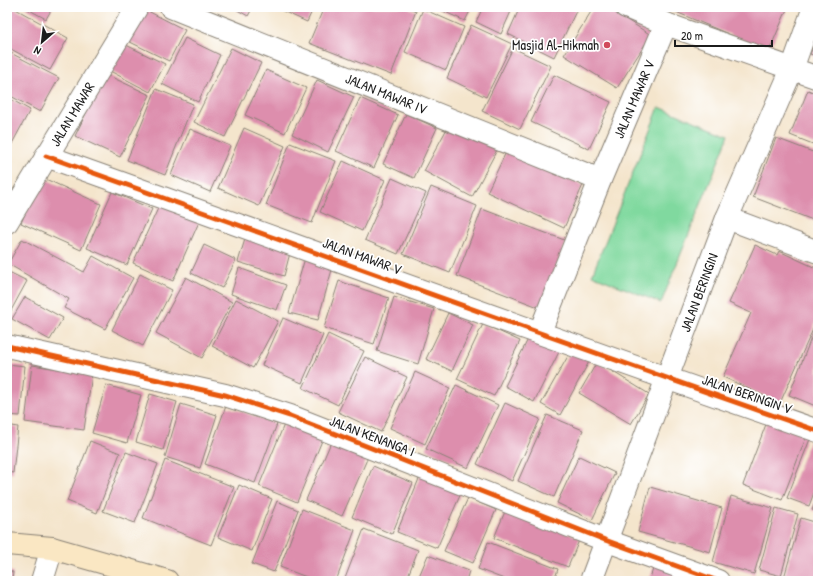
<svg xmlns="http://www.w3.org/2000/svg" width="825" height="588" font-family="'Patrick Hand',sans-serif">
  <rect width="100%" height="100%" fill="#fff"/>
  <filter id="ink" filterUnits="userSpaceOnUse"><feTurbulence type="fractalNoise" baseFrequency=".025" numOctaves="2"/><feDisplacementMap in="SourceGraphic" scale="8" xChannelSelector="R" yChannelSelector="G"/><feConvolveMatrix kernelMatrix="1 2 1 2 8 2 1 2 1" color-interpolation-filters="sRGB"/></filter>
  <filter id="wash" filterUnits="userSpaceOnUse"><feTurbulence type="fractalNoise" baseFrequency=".012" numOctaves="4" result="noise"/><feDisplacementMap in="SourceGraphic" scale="16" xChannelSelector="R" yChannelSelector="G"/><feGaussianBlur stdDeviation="0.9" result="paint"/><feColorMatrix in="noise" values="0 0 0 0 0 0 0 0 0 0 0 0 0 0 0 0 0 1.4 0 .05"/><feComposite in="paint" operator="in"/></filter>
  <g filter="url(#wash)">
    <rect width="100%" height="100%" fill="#f4e5cc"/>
    <path fill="#80d99f" stroke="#4e7a5e" d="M659 107 729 135 661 303 592 275Z"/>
    <g id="blocks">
      <path fill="#dd8ead" d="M7 7H12L68 38 50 70 7 47Z
        M24 7H53L46 19Z
        M232 7H253L248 16Z
        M274 7H314L307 22Z
        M324 7H407L416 11 391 75 309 43Z
        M434 7H472L465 21Z
        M483 7H513L501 34 476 22Z
        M520 7H578L554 57 508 34Z
        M594 7H606L651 35 617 88 564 55Z
        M664 7H788L769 51Z
        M142 8 185 30 169 61 126 40Z
        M423 9 464 27 446 70 405 52Z
        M471 25 512 44 486 97 447 78Z
        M818 35V57L810 54Z
        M185 38 220 55 198 102 162 84Z
        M124 44 165 64 150 92 110 71Z
        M231 48 261 63 225 137 194 122Z
        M513 48 551 66 520 129 482 111Z
        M7 51 59 78 40 112 7 94Z
        M266 70 306 88 285 133 245 115Z
        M105 74 150 95 120 157 75 136Z
        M554 75 611 102 589 149 531 122Z
        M317 80 354 97 328 152 292 134Z
        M156 89 193 104 165 175 127 160Z
        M808 90 818 94V146L790 135Z
        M7 97 30 110 7 153Z
        M360 98 398 115 374 168 336 151Z
        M406 114 437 128 414 178 383 164Z
        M450 123 498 148 472 197 424 171Z
        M244 128 285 146 259 206 218 188Z
        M190 129 230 146 210 192 171 175Z
        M776 138 818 154V222L753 197Z
        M290 143 336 161 312 223 266 205Z
        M507 150 583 185 564 228 487 192Z
        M343 161 385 180 362 231 320 212Z
        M41 177 101 204 81 250 21 223Z
        M392 178 426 193 398 254 365 240Z
        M431 187 477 206 450 273 403 254Z
        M112 192 152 209 127 265 87 248Z
        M160 204 199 222 173 281 133 263Z
        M482 209 567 241 541 308 457 276Z
        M246 236 291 249 284 276 238 262Z
        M22 239 84 272 93 256 133 278 105 329 64 308 69 299 8 264Z
        M204 245 236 260 222 288 191 273Z
        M755 245 777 255 779 251 818 269V318L780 403 723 377 751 313 729 303Z
        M305 258 333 266 318 320 289 313Z
        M239 268 286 285 277 310 231 294Z
        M7 271 27 281 7 318Z
        M140 274 172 290 143 346 112 330Z
        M186 277 232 302 202 358 156 333Z
        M339 281 389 298 374 344 324 328Z
        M25 297 63 318 50 340 12 319Z
        M394 297 434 309 418 364 377 351Z
        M236 299 278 321 253 368 212 346Z
        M448 313 473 325 452 371 426 359Z
        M283 318 323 335 302 383 262 365Z
        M483 324 520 341 494 396 457 379Z
        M815 328 818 329V407L789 395Z
        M328 334 364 351 338 405 303 388Z
        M530 335 560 350 534 402 505 386Z
        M572 349 590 360 560 415 541 404Z
        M365 357 407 377 381 432 338 412Z
        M597 362 649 394 631 424 579 393Z
        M7 364 25 366 20 416 7 415Z
        M32 365 92 374 84 430 25 422Z
        M415 372 450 388 425 444 390 428Z
        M106 385 141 395 127 443 92 433Z
        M456 385 498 405 468 468 426 449Z
        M150 394 177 402 163 450 136 442Z
        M505 403 540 419 512 481 477 464Z
        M181 404 217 415 200 468 165 457Z
        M226 406 277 424 255 483 205 464Z
        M547 415 583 430 554 497 518 481Z
        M768 419 807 435 782 500 743 485Z
        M285 422 323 438 297 502 259 486Z
        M7 425 18 427 13 473 7 472Z
        M812 434 818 436V482L809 506 787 498Z
        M332 440 368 457 342 516 306 500Z
        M90 441 120 453 97 513 67 501Z
        M126 452 158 464 135 523 103 511Z
        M579 456 615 473 592 520 557 503Z
        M165 460 234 487 211 545 143 518Z
        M373 466 413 483 392 534 352 517Z
        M421 474 462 491 437 548 397 532Z
        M7 485 10 510H7Z
        M239 485 272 499 252 551 218 537Z
        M650 487 722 508 710 552 638 532Z
        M818 495V512L812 510Z
        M731 496 773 508 754 574 713 562Z
        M468 498 496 510 473 563 444 551Z
        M277 501 298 510 274 572 252 564Z
        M776 508 798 514 781 576 759 570Z
        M302 509 355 530 336 581H317L280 567Z
        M506 509 580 538 568 567 494 538Z
        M801 518 818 523V575L816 581H783Z
        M364 529 418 550 406 581H344Z
        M488 542 558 569 554 581H509L478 569Z
        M428 555 469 571 466 581H417Z
        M655 563 710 581H649Z
        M7 571 13 572 12 581H7Z"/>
    </g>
  </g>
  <g filter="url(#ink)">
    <use href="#blocks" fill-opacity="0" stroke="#888074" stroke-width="1"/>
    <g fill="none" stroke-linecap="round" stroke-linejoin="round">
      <defs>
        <g id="minor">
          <path id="s1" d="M171 7 600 180"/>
          <path d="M626 7 666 24 818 78"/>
          <path d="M46 156C304 248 560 342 818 431"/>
          <path d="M727 218 818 252"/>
          <path id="s2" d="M7 222 137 7"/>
          <path id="s3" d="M540 332 600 180 666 24"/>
          <path d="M7 346 225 395 290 416 605 540 718 581"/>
          <path d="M42 581 52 548"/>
          <path id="s4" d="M591 581 727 218 792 69 814 7"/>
        </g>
        <path id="secondary" d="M7 544 52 548 167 581"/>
      </defs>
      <use href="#minor" stroke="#888074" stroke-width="24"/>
      <use href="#secondary" stroke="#888074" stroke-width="24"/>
      <use href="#minor" stroke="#fff" stroke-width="22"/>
      <use href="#secondary" stroke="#fae7c3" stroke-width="22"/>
      <defs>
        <path id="cycleway" d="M46 156C304 248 560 342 818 431
          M7 346 225 395 290 416 605 540 718 581"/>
      </defs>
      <use href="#cycleway" stroke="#fff" stroke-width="8"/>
      <use href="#cycleway" stroke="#e8590c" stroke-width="5"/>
    </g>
  </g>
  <circle fill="#d1495b" stroke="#fff" stroke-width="1.5" cx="607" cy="45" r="4"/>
  <g text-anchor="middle" stroke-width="3.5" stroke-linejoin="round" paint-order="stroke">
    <g font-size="14" fill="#1c1c1c" stroke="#fff" text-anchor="end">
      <text x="599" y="50">Masjid Al-Hikmah</text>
    </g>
    <g font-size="14" fill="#1c1c1c" stroke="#fff">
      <text dy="5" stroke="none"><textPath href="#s1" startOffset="232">JALAN MAWAR IV</textPath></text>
      <text dy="5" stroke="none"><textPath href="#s3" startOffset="251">JALAN MAWAR V</textPath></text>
      <text dy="5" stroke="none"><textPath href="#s2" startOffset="126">JALAN MAWAR</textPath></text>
      <text transform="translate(362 256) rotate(20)" y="5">JALAN MAWAR V</text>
      <text dy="5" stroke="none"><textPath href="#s4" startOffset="308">JALAN BERINGIN</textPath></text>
      <text transform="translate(747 394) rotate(19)" y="5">JALAN BERINGIN V</text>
      <text transform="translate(372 436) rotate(21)" y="5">JALAN KENANGA I</text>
    </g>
  </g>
  <rect width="825" height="588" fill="none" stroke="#fff" stroke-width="24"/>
  <g transform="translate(42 42) rotate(208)" stroke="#ffffff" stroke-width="3" paint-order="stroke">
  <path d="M0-3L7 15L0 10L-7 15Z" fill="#1c1c1c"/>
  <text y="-6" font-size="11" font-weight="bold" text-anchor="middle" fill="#1c1c1c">N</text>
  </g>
  <path d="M675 40v6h97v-6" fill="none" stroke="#1c1c1c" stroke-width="2"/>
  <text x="681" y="40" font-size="12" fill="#1c1c1c" stroke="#ffffff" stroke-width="3" paint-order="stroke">20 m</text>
</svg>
